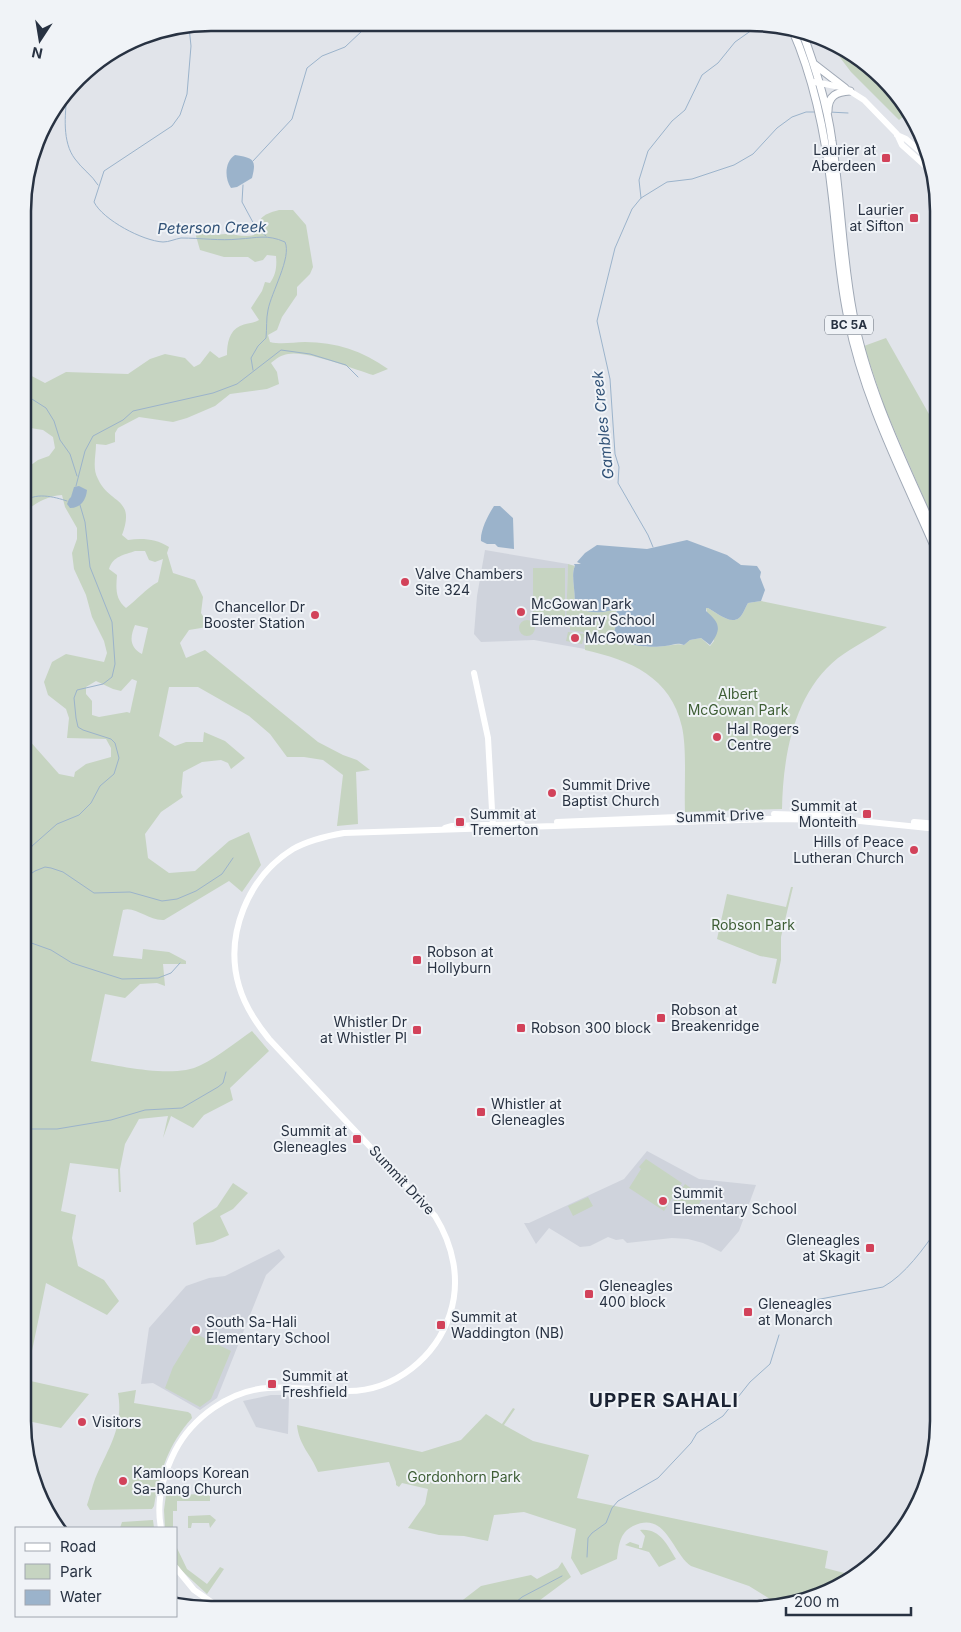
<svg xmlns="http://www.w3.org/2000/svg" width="961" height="1632" font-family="Inter,sans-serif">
  <rect width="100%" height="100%" fill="#e1e4ea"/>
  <path fill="#cfd3dc" d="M485 550 568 564 567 627 583 631 585 649 534 640 481 642 474 634 477 596Z
    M647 1151 699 1179 756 1185 739 1231 721 1252 703 1243 688 1239 672 1238 627 1243 623 1239 616 1240 608 1237 590 1246 580 1247 549 1228 536 1244 524 1223H529L624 1179Z
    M279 1249 285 1257 266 1275 217 1398 200 1410 153 1383 141 1384 149 1328 186 1286 209 1278 225 1276Z
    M271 1395H287L289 1397 288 1434 256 1427 243 1401Z"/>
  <path fill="#c6d4c1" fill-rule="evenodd" d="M826 39 865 62 900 96 909 112 899 120 851 72Z
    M279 210H293L306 225 313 267 310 274 297 287V295L282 317 277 330 268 335 270 342C282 345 293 342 305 342 336 342 363 351 388 369L373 375C354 369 306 350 288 354 281 355 277 358 271 363L277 372 279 384 267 389 230 394 215 406 187 418 173 422 139 417 118 428 115 433V442L106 445 96 444C96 456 92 468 98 479 110 505 136 497 122 535L128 540C143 538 156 539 169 547L167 553 173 573 195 580 203 597 201 613 208 624 207 627 189 630 180 643 186 658 205 650 318 742 343 755 357 760 370 770 356 772 358 824 337 826 343 775 323 760 304 757H287L270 734 249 716 198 687H169L159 736 175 746 186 742H203L204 732 225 741 245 758 231 769 228 763 221 760 202 762 183 772 181 793 183 797 161 812 145 834 148 858 169 873 195 871 229 841 249 832 261 865 242 892 229 881 164 920C148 921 136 906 123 910L113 956 142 959 143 949 169 952 186 961V964H163L165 986 157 983 140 984 125 998 105 994 91 1061C120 1066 175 1079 201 1065 219 1056 236 1042 252 1031L269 1051 230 1088 233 1100 204 1115 193 1128 171 1116 163 1138 168 1116 139 1119 125 1144 120 1169 121 1192H119L118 1169 70 1163 61 1211 76 1215 72 1238 78 1266 104 1280 119 1301 107 1315 46 1283 26 1380 89 1394 61 1428 23 1420V1300L26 1280 23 1279V729L28 739 59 774 74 777 75 772 86 764 111 757V748L106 739 67 738 69 718 66 709 48 695 44 682 52 662 66 654 104 662 107 653 104 641 92 617 86 595 74 569 72 553 77 539V528L65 507 62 495C47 496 35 503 24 513V470L38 460 49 456 55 448 53 437 43 430 24 427V372L45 383 66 372 128 374 150 359 165 354 185 358 194 367 200 364 210 351 219 358 227 355C227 344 229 331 240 326 246 323 253 324 259 320L251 308 262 291 265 282 270 283C276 275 277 266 276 256L267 255 263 260 255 262 248 257H224L200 250 196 236 197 232C203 232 208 235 213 235 217 235 222 234 226 234 235 234 245 238 254 235 260 218 260 215 279 210ZM135 551H145L149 560 155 562 163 559 158 582C145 589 137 600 126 608 115 599 116 588 117 575L109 569C113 556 124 555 135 551ZM135 625 148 628 142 654C129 647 130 637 135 625ZM132 679 137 681 130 713 127 712 99 717 92 715V701L86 694V687L96 681 113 689 121 691Z
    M886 338 938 430V531L884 406 864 346Z
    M568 564 575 566C570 574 577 595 574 608 585 611 597 614 608 611 616 610 619 605 628 605V608L617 611 614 614 618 619 614 632C622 647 651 648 665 646 673 645 677 643 684 645L690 640 701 638 710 646 714 641 706 608H708C716 612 730 625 739 618 743 615 745 608 748 603L761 601 887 627C871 638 853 647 838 658 794 693 783 755 782 809L685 812C684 787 687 750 682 727 671 677 630 660 585 650L584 636 582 644 566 641 568 632 584 634 583 632 570 630V627H566Z
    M533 568H565V620H533Z
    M519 628a8 8 0 1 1 16 0a8 8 0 1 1-16 0Z
    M791 887H793L781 937V960L776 984 772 983 777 959 760 956 717 939 727 894 786 907Z
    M646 1159 682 1183 664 1211 629 1188 641 1169 639 1167Z
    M233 1183 248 1193 233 1209 220 1216 229 1235 213 1242 196 1245 193 1223 217 1207Z
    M685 1184 704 1197 691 1215 672 1203Z
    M588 1197 593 1206 573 1216 568 1206Z
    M194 1333 231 1351 211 1399 200 1407 165 1388 173 1367Z
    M136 1390 134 1403 188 1412 191 1414 192 1418C168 1445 160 1471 154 1506L152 1509 90 1510 87 1505C90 1496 92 1487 95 1479 108 1448 124 1428 118 1393Z
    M513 1408 515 1409 504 1425 533 1441 589 1455 577 1498 828 1551 825 1568 856 1576 822 1595 778 1604 749 1586 691 1566C672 1553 666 1510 633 1526 619 1533 619 1546 617 1559L581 1575 571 1558 576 1529 524 1512 494 1515 488 1541 464 1536 439 1535 408 1528 425 1504 428 1489 402 1483 399 1487 396 1485V1482L389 1462 318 1472C311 1454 299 1446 297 1425L422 1452 461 1440 486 1414 502 1424Z
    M210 1494V1501H177V1511H173V1528H165L164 1510 166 1495Z
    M210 1515 216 1520 210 1528 209 1523H192L191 1528H188V1516Z
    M153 1520 154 1528H120L122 1522Z
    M640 1530C660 1528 667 1545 676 1559L659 1567 649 1552 625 1545 630 1542 639 1545V1548H642L645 1536Z
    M176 1546 187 1569 207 1584 220 1567 224 1569 207 1594 181 1570 176 1563Z
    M562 1562 571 1577 528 1609H449L455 1606 481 1586 531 1575 537 1579 558 1568Z"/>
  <path fill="#9bb3cb" d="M235 155C253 158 257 159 252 178L237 187 231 188C224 178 225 161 235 155Z
    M79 486 87 490C86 500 81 508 70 508L67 504 69 499 71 497 74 487Z
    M494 506H500L513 518 514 549 498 547 495 544H487L481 541C480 531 488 515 494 506Z
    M687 540 727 555 741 565 757 566 761 572 760 577 765 590 761 601 748 603C745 608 743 615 739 618 730 625 716 612 708 608H706V611C720 623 722 629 710 645L701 638 690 640 684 645C677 642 673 645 665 646 651 648 622 647 614 632L618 619 614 614 617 611 628 608V605C619 605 616 610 608 611 597 614 585 611 574 608 577 595 570 575 575 566L574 564H581L577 562 585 553 597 545 647 549Z"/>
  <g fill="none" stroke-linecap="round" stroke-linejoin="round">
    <path stroke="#9bb3cb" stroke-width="1" d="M189 27 191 46 187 94 180 115 172 126 104 171 94 202C103 220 143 241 163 242 169 242 175 239 181 238 201 238 220 241 239 239 257 238 267 234 285 242 292 257 271 293 268 310 266 319 267 328 266 338L258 346 251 358 253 370
      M67 95C65 115 62 142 75 159 82 169 92 175 98 185
      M829 112 848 113
      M253 161 292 119 307 68 322 56 345 47 363 30 380 23
      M243 185 242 202 256 228 266 236
      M641 198 639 180 648 151 672 121 685 110 702 75 718 63 735 42 752 30 766 24
      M24 394 46 408 54 421 60 440 70 454 77 476
      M76 486 85 451 93 436 123 420 133 411 213 393 237 384 281 350 310 354 346 365 358 377
      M24 503C33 491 55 497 67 501
      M653 547 648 535 618 483 619 467 615 454 610 379 597 321 615 248 632 209 641 198 667 182 692 179 734 165 753 154 777 128 792 117 806 112H815
      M23 867 32 846 57 824 79 815 91 803 100 786 114 774 119 758 115 743 111 739 83 730 78 727 76 718 74 698 77 690 103 684 112 677 115 664 112 622 90 567 85 522 80 505
      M23 879 35 871 45 867 51 868 63 872 94 893 130 892 162 901 177 899 196 891 222 874 233 858
      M23 940 51 950 72 963 122 979 158 978 171 973 180 963
      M23 1129H57L111 1120 145 1110 182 1108 218 1087 223 1083 226 1072
      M798 1311 810 1301 883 1287C905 1275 924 1248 938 1228
      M587 1557 588 1538 592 1533 606 1523 612 1508 618 1501 658 1478 691 1443 697 1433 723 1416 750 1382 770 1364 779 1335
      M508 1609 522 1597 562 1576"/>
    <defs>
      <path id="primary" d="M792 29C815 81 826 138 832 194 837 235 839 277 848 318 864 401 905 478 938 555
        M802 31C815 67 827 103 832 141 841 198 842 257 853 314 868 393 906 467 938 540
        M814 64 845 88
        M828 111C828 95 837 92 850 91"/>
    </defs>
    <use href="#primary" stroke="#a0a9b6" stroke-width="9"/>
    <path stroke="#fff" stroke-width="6" d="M815 82 845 88 864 100 897 134 902 145 931 171
      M897 135 906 139 928 158
      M474 673 488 738 493 828
      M774 814 839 816
      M557 822 677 817
      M914 822 938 824
      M445 828 452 826 522 824
      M161 1528C156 1502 163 1475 175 1451 192 1418 230 1390 268 1388 295 1386 321 1391 348 1391 395 1391 436 1357 450 1314 461 1280 453 1245 435 1216L269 1039C256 1023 245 1007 239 986 224 935 248 877 293 849 309 840 327 836 344 833L768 819 850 820 938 829
      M176 1568 194 1590 220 1608"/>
    <use href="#primary" stroke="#fff" stroke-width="7"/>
  </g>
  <g fill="#d2425a" stroke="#f0f3f7" stroke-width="2">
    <rect x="881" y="153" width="10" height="10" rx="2.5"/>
    <rect x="909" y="213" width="10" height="10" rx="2.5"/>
    <circle cx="405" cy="582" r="5"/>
    <circle cx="521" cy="612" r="5"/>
    <circle cx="315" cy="615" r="5"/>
    <circle cx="575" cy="638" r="5"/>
    <circle cx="717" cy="737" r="5"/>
    <circle cx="552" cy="793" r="5"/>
    <rect x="862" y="809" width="10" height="10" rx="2.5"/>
    <rect x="455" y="817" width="10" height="10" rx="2.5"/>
    <circle cx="914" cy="850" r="5"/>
    <rect x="412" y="955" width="10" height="10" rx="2.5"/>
    <rect x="656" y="1013" width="10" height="10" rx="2.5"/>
    <rect x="516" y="1023" width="10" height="10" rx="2.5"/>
    <rect x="412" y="1025" width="10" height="10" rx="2.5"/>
    <rect x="476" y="1107" width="10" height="10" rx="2.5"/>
    <rect x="352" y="1134" width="10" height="10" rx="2.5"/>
    <circle cx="663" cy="1201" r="5"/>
    <rect x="865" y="1243" width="10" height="10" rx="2.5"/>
    <rect x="584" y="1289" width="10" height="10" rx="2.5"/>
    <rect x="743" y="1307" width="10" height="10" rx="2.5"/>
    <rect x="436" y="1320" width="10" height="10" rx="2.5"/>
    <circle cx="196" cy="1330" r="5"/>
    <rect x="267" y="1379" width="10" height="10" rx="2.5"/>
    <circle cx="82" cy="1422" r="5"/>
    <circle cx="123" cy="1481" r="5"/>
  </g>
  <g text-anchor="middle" stroke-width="4" stroke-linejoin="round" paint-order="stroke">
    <rect fill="#f0f3f7" stroke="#646c78" stroke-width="1" x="825" y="315.5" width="48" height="19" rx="4"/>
    <g font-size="12" font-weight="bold" fill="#283242">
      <text x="849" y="329">BC 5A</text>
    </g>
    <g font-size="14" fill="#283242" stroke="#f0f3f7" text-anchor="start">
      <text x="876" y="155" text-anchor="end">Laurier at<tspan x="876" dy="16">Aberdeen</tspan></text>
      <text x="904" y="215" text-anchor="end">Laurier<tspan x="904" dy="16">at Sifton</tspan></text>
      <text x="415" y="579">Valve Chambers<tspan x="415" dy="16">Site 324</tspan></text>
      <text x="531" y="609">McGowan Park<tspan x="531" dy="16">Elementary School</tspan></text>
      <text x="305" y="612" text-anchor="end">Chancellor Dr<tspan x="305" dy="16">Booster Station</tspan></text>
      <text x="585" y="643">McGowan</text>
      <text x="727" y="734">Hal Rogers<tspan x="727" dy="16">Centre</tspan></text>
      <text x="562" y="790">Summit Drive<tspan x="562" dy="16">Baptist Church</tspan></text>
      <text x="857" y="811" text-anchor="end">Summit at<tspan x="857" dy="16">Monteith</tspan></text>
      <text x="470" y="819">Summit at<tspan x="470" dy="16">Tremerton</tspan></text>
      <text x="904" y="847" text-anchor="end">Hills of Peace<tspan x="904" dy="16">Lutheran Church</tspan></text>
      <text x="427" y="957">Robson at<tspan x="427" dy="16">Hollyburn</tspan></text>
      <text x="671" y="1015">Robson at<tspan x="671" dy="16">Breakenridge</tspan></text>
      <text x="407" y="1027" text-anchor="end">Whistler Dr<tspan x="407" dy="16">at Whistler Pl</tspan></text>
      <text x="531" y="1033">Robson 300 block</text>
      <text x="491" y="1109">Whistler at<tspan x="491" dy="16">Gleneagles</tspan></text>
      <text x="347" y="1136" text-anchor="end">Summit at<tspan x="347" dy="16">Gleneagles</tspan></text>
      <text x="673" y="1198">Summit<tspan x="673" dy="16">Elementary School</tspan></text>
      <text x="860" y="1245" text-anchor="end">Gleneagles<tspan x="860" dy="16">at Skagit</tspan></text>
      <text x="599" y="1291">Gleneagles<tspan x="599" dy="16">400 block</tspan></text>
      <text x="758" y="1309">Gleneagles<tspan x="758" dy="16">at Monarch</tspan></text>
      <text x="451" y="1322">Summit at<tspan x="451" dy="16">Waddington (NB)</tspan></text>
      <text x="206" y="1327">South Sa-Hali<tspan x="206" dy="16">Elementary School</tspan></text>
      <text x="282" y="1381">Summit at<tspan x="282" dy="16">Freshfield</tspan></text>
      <text x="92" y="1427">Visitors</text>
      <text x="133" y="1478">Kamloops Korean<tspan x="133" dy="16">Sa-Rang Church</tspan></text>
    </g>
    <g font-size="14" fill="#3e5e35" stroke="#f0f3f7">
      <text x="738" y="699">Albert<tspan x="738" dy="16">McGowan Park</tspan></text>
      <text x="753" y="930">Robson Park</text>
      <text x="464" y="1482">Gordonhorn Park</text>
    </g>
    <g font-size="14" fill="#283242" stroke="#f0f3f7">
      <text transform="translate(720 816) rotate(-2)" y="5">Summit Drive</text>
      <text transform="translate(402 1180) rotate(47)" y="5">Summit Drive</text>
    </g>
    <g font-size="15" font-style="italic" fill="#315277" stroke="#f0f3f7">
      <text transform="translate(212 228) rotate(-1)" y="5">Peterson Creek</text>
      <text transform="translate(603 425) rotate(-96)" y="5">Gambles Creek</text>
    </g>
    <g font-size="19" font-weight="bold" letter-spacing="1" fill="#1b2333" stroke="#f0f3f7">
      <text x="664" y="1407">UPPER SAHALI</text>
    </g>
  </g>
  <path d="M0 0H961V1632H0ZM211 31H750A180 180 0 0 1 930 211V1421A180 180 0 0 1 750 1601H211A180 180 0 0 1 31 1421V211A180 180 0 0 1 211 31Z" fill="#f0f3f7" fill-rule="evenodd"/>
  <path fill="none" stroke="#283242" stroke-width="2.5" d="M211 31H750A180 180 0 0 1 930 211V1421A180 180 0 0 1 750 1601H211A180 180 0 0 1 31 1421V211A180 180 0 0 1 211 31Z"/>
  <rect x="15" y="1527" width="162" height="90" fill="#f0f3f7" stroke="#a0a6af"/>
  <rect x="25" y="1543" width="25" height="8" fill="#ffffff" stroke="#a0a6af"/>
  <text x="60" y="1552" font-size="15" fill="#283242">Road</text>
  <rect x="25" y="1564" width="25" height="15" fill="#c6d4c1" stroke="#a0a6af"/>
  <text x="60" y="1577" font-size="15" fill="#283242">Park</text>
  <rect x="25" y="1590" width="25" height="15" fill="#9bb3cb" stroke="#a0a6af"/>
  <text x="60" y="1602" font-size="15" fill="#283242">Water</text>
  <g transform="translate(40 40) rotate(192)" stroke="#f0f3f7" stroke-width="4" paint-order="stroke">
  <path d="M0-4L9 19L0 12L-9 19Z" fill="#283242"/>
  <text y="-8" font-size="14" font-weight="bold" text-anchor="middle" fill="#283242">N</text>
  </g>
  <path d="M786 1607v8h125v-8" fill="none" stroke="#283242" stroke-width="2.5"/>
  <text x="794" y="1607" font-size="15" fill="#283242" stroke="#f0f3f7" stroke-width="4" paint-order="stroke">200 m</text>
</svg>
